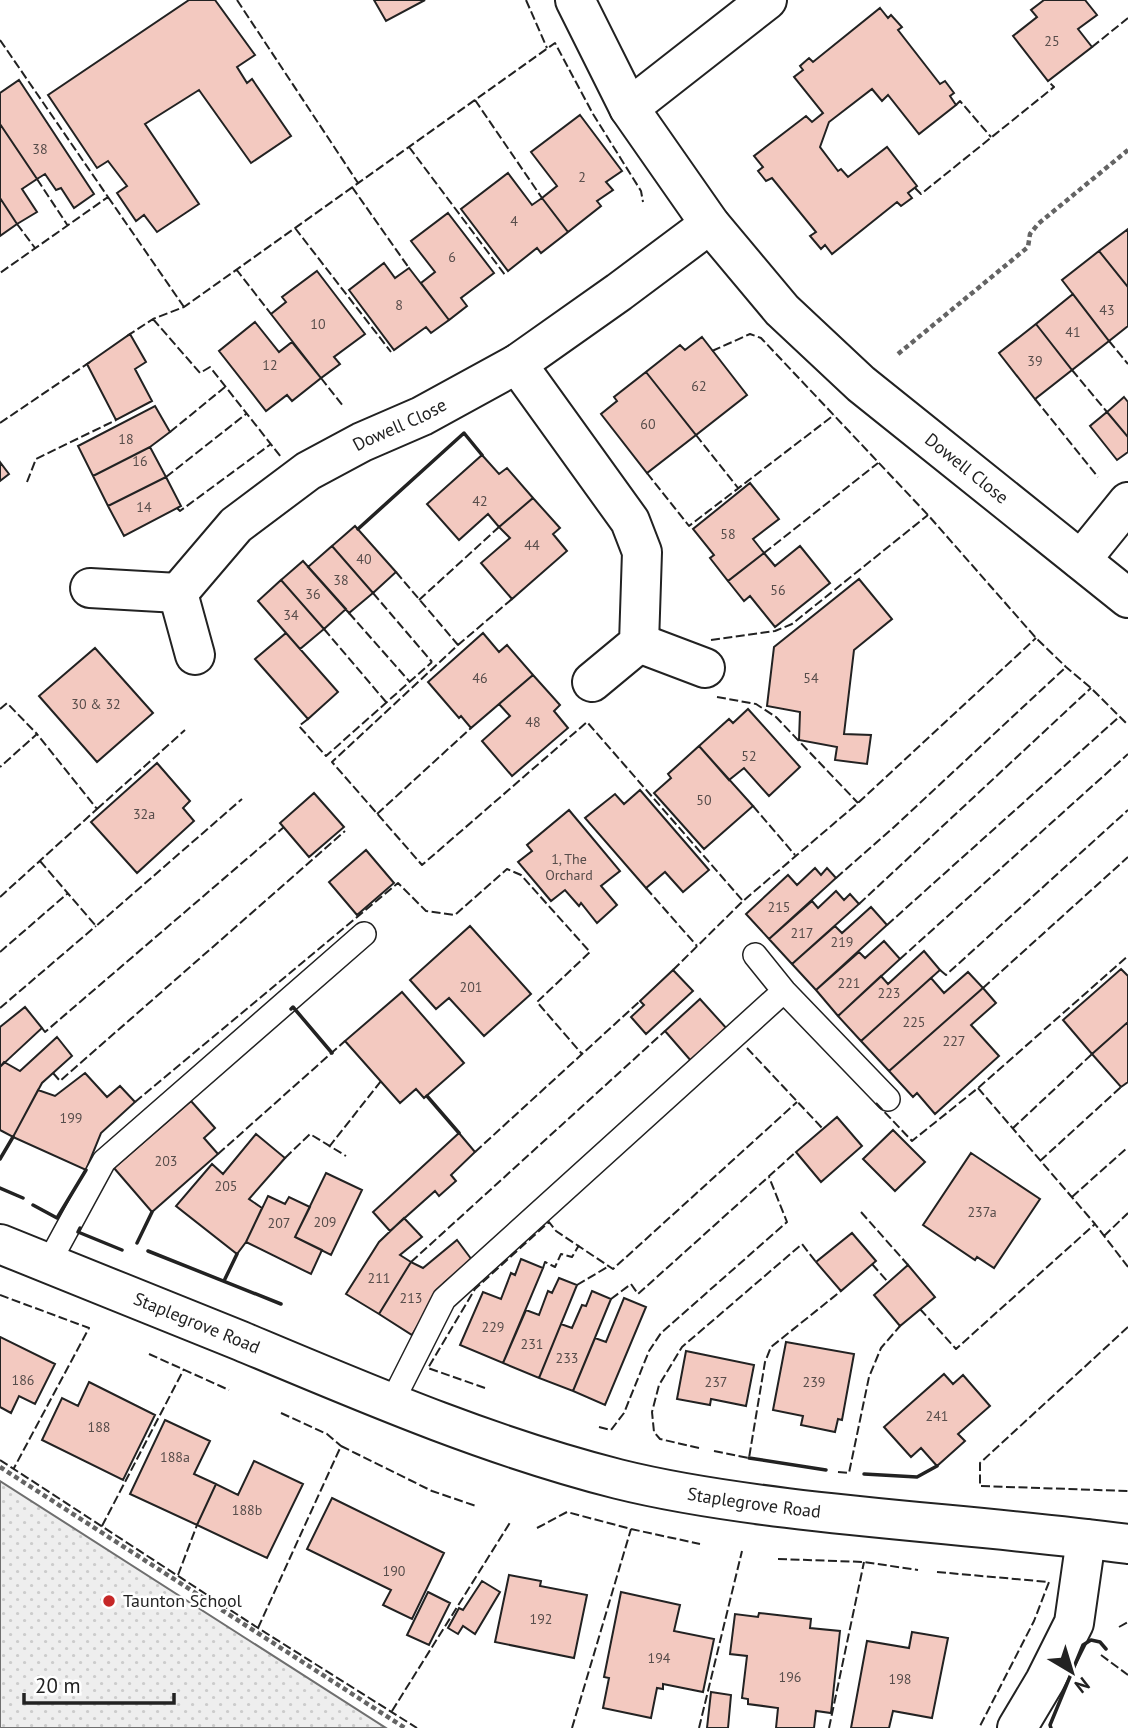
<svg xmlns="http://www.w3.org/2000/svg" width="1128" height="1728" font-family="'PT Sans',sans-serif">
  <defs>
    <pattern id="grass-dots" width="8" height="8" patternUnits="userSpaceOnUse" patternTransform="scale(1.75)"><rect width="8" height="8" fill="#eee"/><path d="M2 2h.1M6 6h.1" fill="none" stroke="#ccc" stroke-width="1.8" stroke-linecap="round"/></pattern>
  </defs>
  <rect width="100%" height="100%" fill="#fff"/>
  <path fill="url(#grass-dots)" stroke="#6f6f6f" stroke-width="2" d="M0 1481 386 1728H0Z"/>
  <path fill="#f3c9c0" stroke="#222" stroke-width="2" d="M189 0H215L255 55 237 67 247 83 252 79 291 136 251 163 199 90 145 124 199 204 157 232 144 215 136 221 117 193 127 186 108 161 97 168 48 95Z
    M374 0H425L386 21Z
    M1044 0H1085L1097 15 1078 29 1092 47 1048 81 1013 36 1037 17 1031 10Z
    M880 8 888 18 891 15 902 27 898 30 940 84 945 81 954 93 950 96 956 105 919 134 888 95 882 101 872 89 829 122 820 147 838 171 841 169 848 177 887 147 917 186 908 193 912 198 901 206 897 202 832 254 825 245 821 249 810 236 816 232 772 178 766 181 758 171 763 167 754 156 806 116 812 122 823 113 794 77 803 70 800 66 809 58 813 62Z
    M19 80 94 194 74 208 61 188 56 190 45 174 37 179 0 124V93Z
    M580 115 622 171 606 182 613 190 597 201 601 206 568 232 542 198 557 186 531 152Z
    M0 124 37 179 22 189 37 212 17 224 0 198Z
    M508 173 532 205 542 198 568 232 541 253 537 248 508 271 461 209Z
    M0 198 17 224 0 236Z
    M448 213 494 273 461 298 467 306 449 320 421 283 435 272 411 241Z
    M1128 229V287L1099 251Z
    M1099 251 1128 287V326L1109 341 1062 280Z
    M384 263 395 278 409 268 449 320 431 333 426 327 394 350 349 290Z
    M317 271 365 334 334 357 340 364 321 378 271 314 286 302 282 297Z
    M1073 294 1109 341 1072 370 1036 324Z
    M255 322 279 352 292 342 321 378 292 401 287 395 266 411 219 351Z
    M1036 324 1072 370 1035 399 999 353Z
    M130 334 146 362 135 369 152 401 116 420 87 364Z
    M702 337 747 395 696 435 646 372 680 345 685 350Z
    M646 372 696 435 647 473 601 414 617 401 614 397Z
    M1124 397 1128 402V437L1107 412Z
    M155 406 170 432 150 447 93 476 78 446Z
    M1107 412 1128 437V452L1117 460 1090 426Z
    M150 447 166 477 108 506 93 476Z
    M482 455 499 474 507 468 533 498 499 527 488 514 459 540 427 504Z
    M0 462 9 474 0 481Z
    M166 477 181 506 124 536 108 506Z
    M750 483 779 519 753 539 764 553 728 581 710 558 714 555 693 529Z
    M533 498 560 528 553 534 567 551 512 599 481 563 510 538 499 527Z
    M355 526 396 572 373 593 332 546Z
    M332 546 373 593 349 613 308 567Z
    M800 546 830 583 775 627 750 596 744 601 728 581 764 553 775 566Z
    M303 561 346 609 324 629 281 580Z
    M859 579 892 619 854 650 844 734 871 735 867 764 835 760 837 747 799 740 800 712 767 706 774 647Z
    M281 580 324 629 300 649 258 601Z
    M286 633 338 692 308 719 255 659Z
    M483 633 499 652 507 645 533 675 471 728 461 716 459 718 428 682Z
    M95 648 153 713 97 762 39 696Z
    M533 675 560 705 554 711 568 728 512 776 482 741 510 716 499 704Z
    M748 709 800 767 769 796 744 768 729 780 699 746 729 719 733 723Z
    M699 746 753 806 704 849 654 793 671 778 668 774Z
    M157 763 190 801 183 808 194 821 137 873 91 822Z
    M640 790 709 870 683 892 665 872 646 888 585 818 615 794 624 804Z
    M314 793 344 827 309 857 280 823Z
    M569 810 620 871 601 886 617 905 597 923 581 903 579 906 565 890 551 901 518 862 532 851 527 845Z
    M366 850 394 883 357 915 329 882Z
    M815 868 821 875 827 868 836 878 769 939 746 914 788 875 797 885Z
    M836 891 844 900 850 894 859 904 792 964 769 939 812 901 818 908Z
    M871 907 887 925 816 990 792 964 835 926 842 933Z
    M470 926 531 994 484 1036 449 998 436 1009 410 980Z
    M884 941 900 959 838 1016 816 990 859 952 865 958Z
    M924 951 940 970 861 1041 838 1016 881 976 888 984Z
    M1121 969 1128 976V1022L1092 1054 1063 1020Z
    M673 970 693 991 646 1034 631 1017 644 1005 640 1001Z
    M968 972 983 988 889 1071 861 1041 931 978 944 993Z
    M983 988 996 1003 971 1025 999 1056 935 1114 917 1093 913 1097 889 1071Z
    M402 992 464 1063 424 1098 416 1089 400 1103 345 1041Z
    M700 999 728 1030 692 1062 665 1031Z
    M25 1007 42 1028 0 1067V1027Z
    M1128 1022V1082L1121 1087 1092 1054Z
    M57 1037 72 1056 42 1083 13 1137 0 1130V1067L4 1062 20 1071Z
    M85 1073 107 1097 120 1086 135 1102 101 1133 86 1170 13 1137 38 1090 55 1096Z
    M191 1101 215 1128 204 1138 218 1154 152 1212 114 1168Z
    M837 1117 862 1146 821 1182 796 1152Z
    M893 1130 925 1162 895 1191 863 1159Z
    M459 1133 475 1152 451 1175 456 1181 439 1196 435 1191 390 1231 373 1212Z
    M256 1134 285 1158 249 1199 262 1208 246 1242 237 1254 176 1206 212 1164 223 1174Z
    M971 1153 1040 1199 994 1268 977 1257 975 1260 923 1225Z
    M326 1173 362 1190 331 1255 295 1237Z
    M268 1196 285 1204 289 1197 310 1207 295 1237 322 1250 311 1274 246 1242Z
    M404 1218 422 1237 400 1255 411 1262 379 1314 346 1294 379 1242Z
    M852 1233 876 1261 841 1291 816 1262Z
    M457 1240 472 1260 444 1283 412 1335 379 1314 411 1262 423 1268Z
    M521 1259 543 1268 503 1363 460 1345 483 1292 501 1299 511 1273 515 1275Z
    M908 1265 935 1297 900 1326 874 1295Z
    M559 1278 577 1285 539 1378 503 1363 526 1310 539 1315 548 1291 552 1293Z
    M592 1291 611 1299 573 1391 539 1378 561 1324 572 1328 582 1305 586 1306Z
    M624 1298 646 1307 605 1405 573 1391 595 1338 606 1342Z
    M0 1337 55 1364 35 1404 19 1396 11 1413 0 1407Z
    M786 1342 854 1354 842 1420 838 1419 835 1432 801 1425 803 1416 773 1410Z
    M686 1351 754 1365 746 1406 711 1399 710 1405 677 1399Z
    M944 1374 953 1384 963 1375 990 1406 958 1434 965 1441 937 1466 921 1448 911 1457 884 1427Z
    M89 1382 155 1415 123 1480 42 1440 62 1398 78 1406Z
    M165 1420 210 1441 194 1474 216 1484 197 1525 130 1494Z
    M254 1461 303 1484 267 1558 197 1525 216 1484 238 1495Z
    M332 1498 444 1553 412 1619 383 1605 391 1590 307 1549Z
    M509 1575 541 1581 540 1586 587 1595 574 1658 495 1642Z
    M482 1581 500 1592 475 1634 463 1626 458 1634 448 1628 459 1608 463 1610Z
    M428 1592 450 1603 429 1645 407 1635Z
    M621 1592 680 1605 674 1631 714 1639 703 1692 663 1684V1689L657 1688 651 1718 603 1708 609 1678 604 1677Z
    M759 1613 811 1619 810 1628 840 1631 831 1713 816 1711 814 1728H776L778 1708 748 1704V1699L742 1698 747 1656 730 1654 735 1614 758 1617Z
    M912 1632 948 1638 932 1718 893 1711 889 1728H851L867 1641 909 1648Z
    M711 1692 731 1695 728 1728H707Z"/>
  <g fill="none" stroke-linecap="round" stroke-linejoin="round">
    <defs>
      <path id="service" d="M755 955 784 991 888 1099
        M48 1264 104 1161 364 934
        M391 1404 444 1299 784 991"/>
      <g id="minor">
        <path id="s1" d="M575 0 629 108 710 224 782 310 861 384 1128 598"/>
        <path d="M629 108 767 0"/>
        <path d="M517 364 630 521 642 552 639 643 592 682"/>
        <path d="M1081 560 1128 502"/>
        <path d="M90 588 178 593"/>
        <path id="s2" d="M178 593 236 525 308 471 362 442 422 416 517 364 619 292 710 224"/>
        <path d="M178 593 195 655"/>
        <path d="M639 643 705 668"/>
        <path d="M1017 1728 1045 1681 1074 1623 1086 1539"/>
      </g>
      <g id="primary">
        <path id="s3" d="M0 1244C80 1277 161 1308 241 1341 365 1393 488 1446 618 1479 674 1493 730 1501 787 1508 901 1522 1015 1529 1128 1544"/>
      </g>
    </defs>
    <use href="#service" stroke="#222" stroke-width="26"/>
    <use href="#minor" stroke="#222" stroke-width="42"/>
    <use href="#primary" stroke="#222" stroke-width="42"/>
    <path stroke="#646464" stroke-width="4.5" stroke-dasharray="5 3.5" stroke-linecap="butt" d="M898 354 1028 247 1030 234 1038 224 1128 150
      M0 1467 405 1728"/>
    <use href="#service" stroke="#fff" stroke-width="23"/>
    <use href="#minor" stroke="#fff" stroke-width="38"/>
    <use href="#primary" stroke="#fff" stroke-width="38"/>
    <path stroke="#222" stroke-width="2" stroke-dasharray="9 3.5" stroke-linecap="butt" d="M237 0 358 183
      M526 0 547 48
      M0 40 108 197 0 273
      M1092 47 1128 18
      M475 100 542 198
      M956 105 960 101 991 137
      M409 147 505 275
      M37 179 68 226
      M352 187 409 268
      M915 188 921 194 1054 87 1048 81
      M108 197 184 307
      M17 224 35 248
      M295 228 391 352
      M236 269 271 314
      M153 319 200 373 210 367 281 457
      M127 336 153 319 184 307 555 43 593 114 641 191 643 202
      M1109 341 1128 364
      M712 351 750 334 761 338 928 515 1036 638 1066 667 1091 688 1128 725
      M1072 370 1107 412
      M321 378 343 406
      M1035 399 1098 477
      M0 423 90 362
      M170 432 225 387
      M696 435 738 488
      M647 473 689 526 834 415
      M166 477 246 414
      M27 482 36 459 116 420
      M177 508 180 511 271 444
      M764 553 878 463
      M396 572 458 645
      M373 593 432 662
      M512 599 458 645 332 762 422 865 587 722 743 901
      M419 600 499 527
      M349 613 409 681
      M324 629 386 702
      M711 640 775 631 792 624 928 515
      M717 697 756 704 776 717 858 803
      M0 709 7 703 37 734 0 767
      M308 719 299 726 326 756 432 662
      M753 806 795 855
      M97 809 185 730
      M377 814 471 728
      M40 861 96 926 242 799
      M836 878 893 828 1066 667
      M646 888 697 946
      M0 897 97 809 37 734
      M859 904 1091 688
      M887 925 1119 717
      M0 952 68 893
      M900 959 1128 754
      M673 970 743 901 858 803 1036 638
      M940 970 946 975 1128 810
      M983 988 1128 857
      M0 1008 96 926
      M42 1028 45 1032 284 827
      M747 1048 823 1129
      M53 1073 60 1081 345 831
      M978 1088 1095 1224 1128 1267
      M135 1102 398 883 426 911 455 915 507 869 521 875 590 952 537 1002 582 1054
      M876 1103 912 1141 978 1088 1128 956
      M1012 1129 1092 1054
      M329 1147 381 1081
      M475 1152 640 1001
      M218 1154 345 1041
      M285 1158 310 1134 346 1156
      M1040 1161 1121 1087
      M1072 1197 1128 1147
      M861 1212 908 1265
      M1104 1236 1128 1213
      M411 1262 665 1031
      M872 1264 888 1282
      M543 1268 545 1262 555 1267 561 1254 572 1257 579 1245
      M577 1285 609 1266
      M0 1295 89 1328 14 1468
      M611 1299 631 1284 638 1294 796 1152
      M920 1309 956 1349 1095 1224
      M1128 1327 980 1463V1486L1128 1491
      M149 1354 229 1390
      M485 1388 428 1368 475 1289 549 1222 556 1231 613 1269 797 1102
      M281 1413 327 1434 341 1446
      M599 1427 611 1430 624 1413 649 1351 661 1333 787 1222 769 1177
      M699 1448 660 1439 654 1432 652 1412 659 1385 682 1347 802 1244 816 1262
      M714 1451 749 1458 765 1362 771 1347 841 1291
      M0 1460 258 1628 417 1728
      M838 1472 849 1473 869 1377 881 1348 900 1326
      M102 1526 184 1369
      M537 1528 567 1512 631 1529 700 1544
      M778 1559 864 1562 918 1570
      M937 1572 1049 1582 1034 1621 979 1728
      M178 1575 197 1525
      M1119 1627 1128 1622
      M258 1628 341 1446 432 1491 476 1506
      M1101 1655 1128 1675
      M392 1711 511 1521
      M572 1728 631 1529
      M699 1728 742 1551
      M829 1728 864 1562"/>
    <path stroke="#222" stroke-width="3.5" d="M358 529 464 433 482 455
      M291 1009 293 1007 332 1053
      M427 1096 459 1133
      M0 1159 13 1137
      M0 1188 23 1198
      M33 1205 57 1218 86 1170
      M80 1228 78 1232 122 1250
      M137 1243 152 1212
      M148 1251 281 1304
      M224 1281 237 1254
      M749 1458 826 1470
      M864 1474 917 1477 937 1466
      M1051 1728 1050 1725 1083 1645 1091 1640 1100 1642 1106 1649"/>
  </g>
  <circle fill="#c62828" stroke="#fff" stroke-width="2.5" cx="109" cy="1601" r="7"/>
  <g text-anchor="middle" stroke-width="5" stroke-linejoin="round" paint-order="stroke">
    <g font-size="14" fill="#564c4a">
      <text x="1052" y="46">25</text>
      <text x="40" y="154">38</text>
      <text x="582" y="182">2</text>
      <text x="514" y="226">4</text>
      <text x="452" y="262">6</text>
      <text x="399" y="310">8</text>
      <text x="1107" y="315">43</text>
      <text x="318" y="329">10</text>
      <text x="1073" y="337">41</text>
      <text x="1035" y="366">39</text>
      <text x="270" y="370">12</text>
      <text x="699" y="391">62</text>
      <text x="648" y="429">60</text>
      <text x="126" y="444">18</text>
      <text x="140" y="466">16</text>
      <text x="480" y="506">42</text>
      <text x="144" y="512">14</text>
      <text x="728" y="539">58</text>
      <text x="532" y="550">44</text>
      <text x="364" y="564">40</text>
      <text x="341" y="585">38</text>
      <text x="778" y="595">56</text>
      <text x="313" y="599">36</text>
      <text x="291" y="620">34</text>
      <text x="480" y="683">46</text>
      <text x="811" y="683">54</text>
      <text x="96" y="709">30 &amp; 32</text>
      <text x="533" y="727">48</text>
      <text x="749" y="761">52</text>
      <text x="704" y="805">50</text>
      <text x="144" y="819">32a</text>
      <text x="569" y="864">1, The<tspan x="569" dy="16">Orchard</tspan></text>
      <text x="779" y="912">215</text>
      <text x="802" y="938">217</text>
      <text x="842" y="947">219</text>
      <text x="849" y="988">221</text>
      <text x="471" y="992">201</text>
      <text x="889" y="998">223</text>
      <text x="914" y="1027">225</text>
      <text x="954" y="1046">227</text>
      <text x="71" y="1123">199</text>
      <text x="166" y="1166">203</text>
      <text x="226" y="1191">205</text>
      <text x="982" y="1217">237a</text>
      <text x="325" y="1227">209</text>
      <text x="279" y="1228">207</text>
      <text x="379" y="1283">211</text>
      <text x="411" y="1303">213</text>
      <text x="493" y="1332">229</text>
      <text x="532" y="1349">231</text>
      <text x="567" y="1363">233</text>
      <text x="23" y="1385">186</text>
      <text x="716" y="1387">237</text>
      <text x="814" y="1387">239</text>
      <text x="937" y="1421">241</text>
      <text x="99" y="1432">188</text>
      <text x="175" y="1462">188a</text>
      <text x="247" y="1515">188b</text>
      <text x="394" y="1576">190</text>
      <text x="541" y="1624">192</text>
      <text x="659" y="1663">194</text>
      <text x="790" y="1682">196</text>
      <text x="900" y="1684">198</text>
    </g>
    <g font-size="18" fill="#222" stroke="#fff">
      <text dy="6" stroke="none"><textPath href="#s2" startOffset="282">Dowell Close</textPath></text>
      <text dy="6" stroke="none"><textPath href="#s1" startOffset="618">Dowell Close</textPath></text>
      <text dy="6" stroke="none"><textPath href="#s3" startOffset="212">Staplegrove Road</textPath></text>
      <text dy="6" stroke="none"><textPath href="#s3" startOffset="800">Staplegrove Road</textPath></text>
    </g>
    <g font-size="18" fill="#222" stroke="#fff" text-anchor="start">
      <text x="123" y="1607">Taunton School</text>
    </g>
  </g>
  <g transform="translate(1072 1672) rotate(142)" stroke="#ffffff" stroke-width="5" paint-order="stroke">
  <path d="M0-5L12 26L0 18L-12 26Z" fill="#222222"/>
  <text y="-10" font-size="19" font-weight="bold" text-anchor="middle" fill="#222222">N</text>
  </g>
  <path d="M24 1693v10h150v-10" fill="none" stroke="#222222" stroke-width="3.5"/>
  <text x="35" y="1693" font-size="21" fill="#222222" stroke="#ffffff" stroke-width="5" paint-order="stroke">20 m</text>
</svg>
